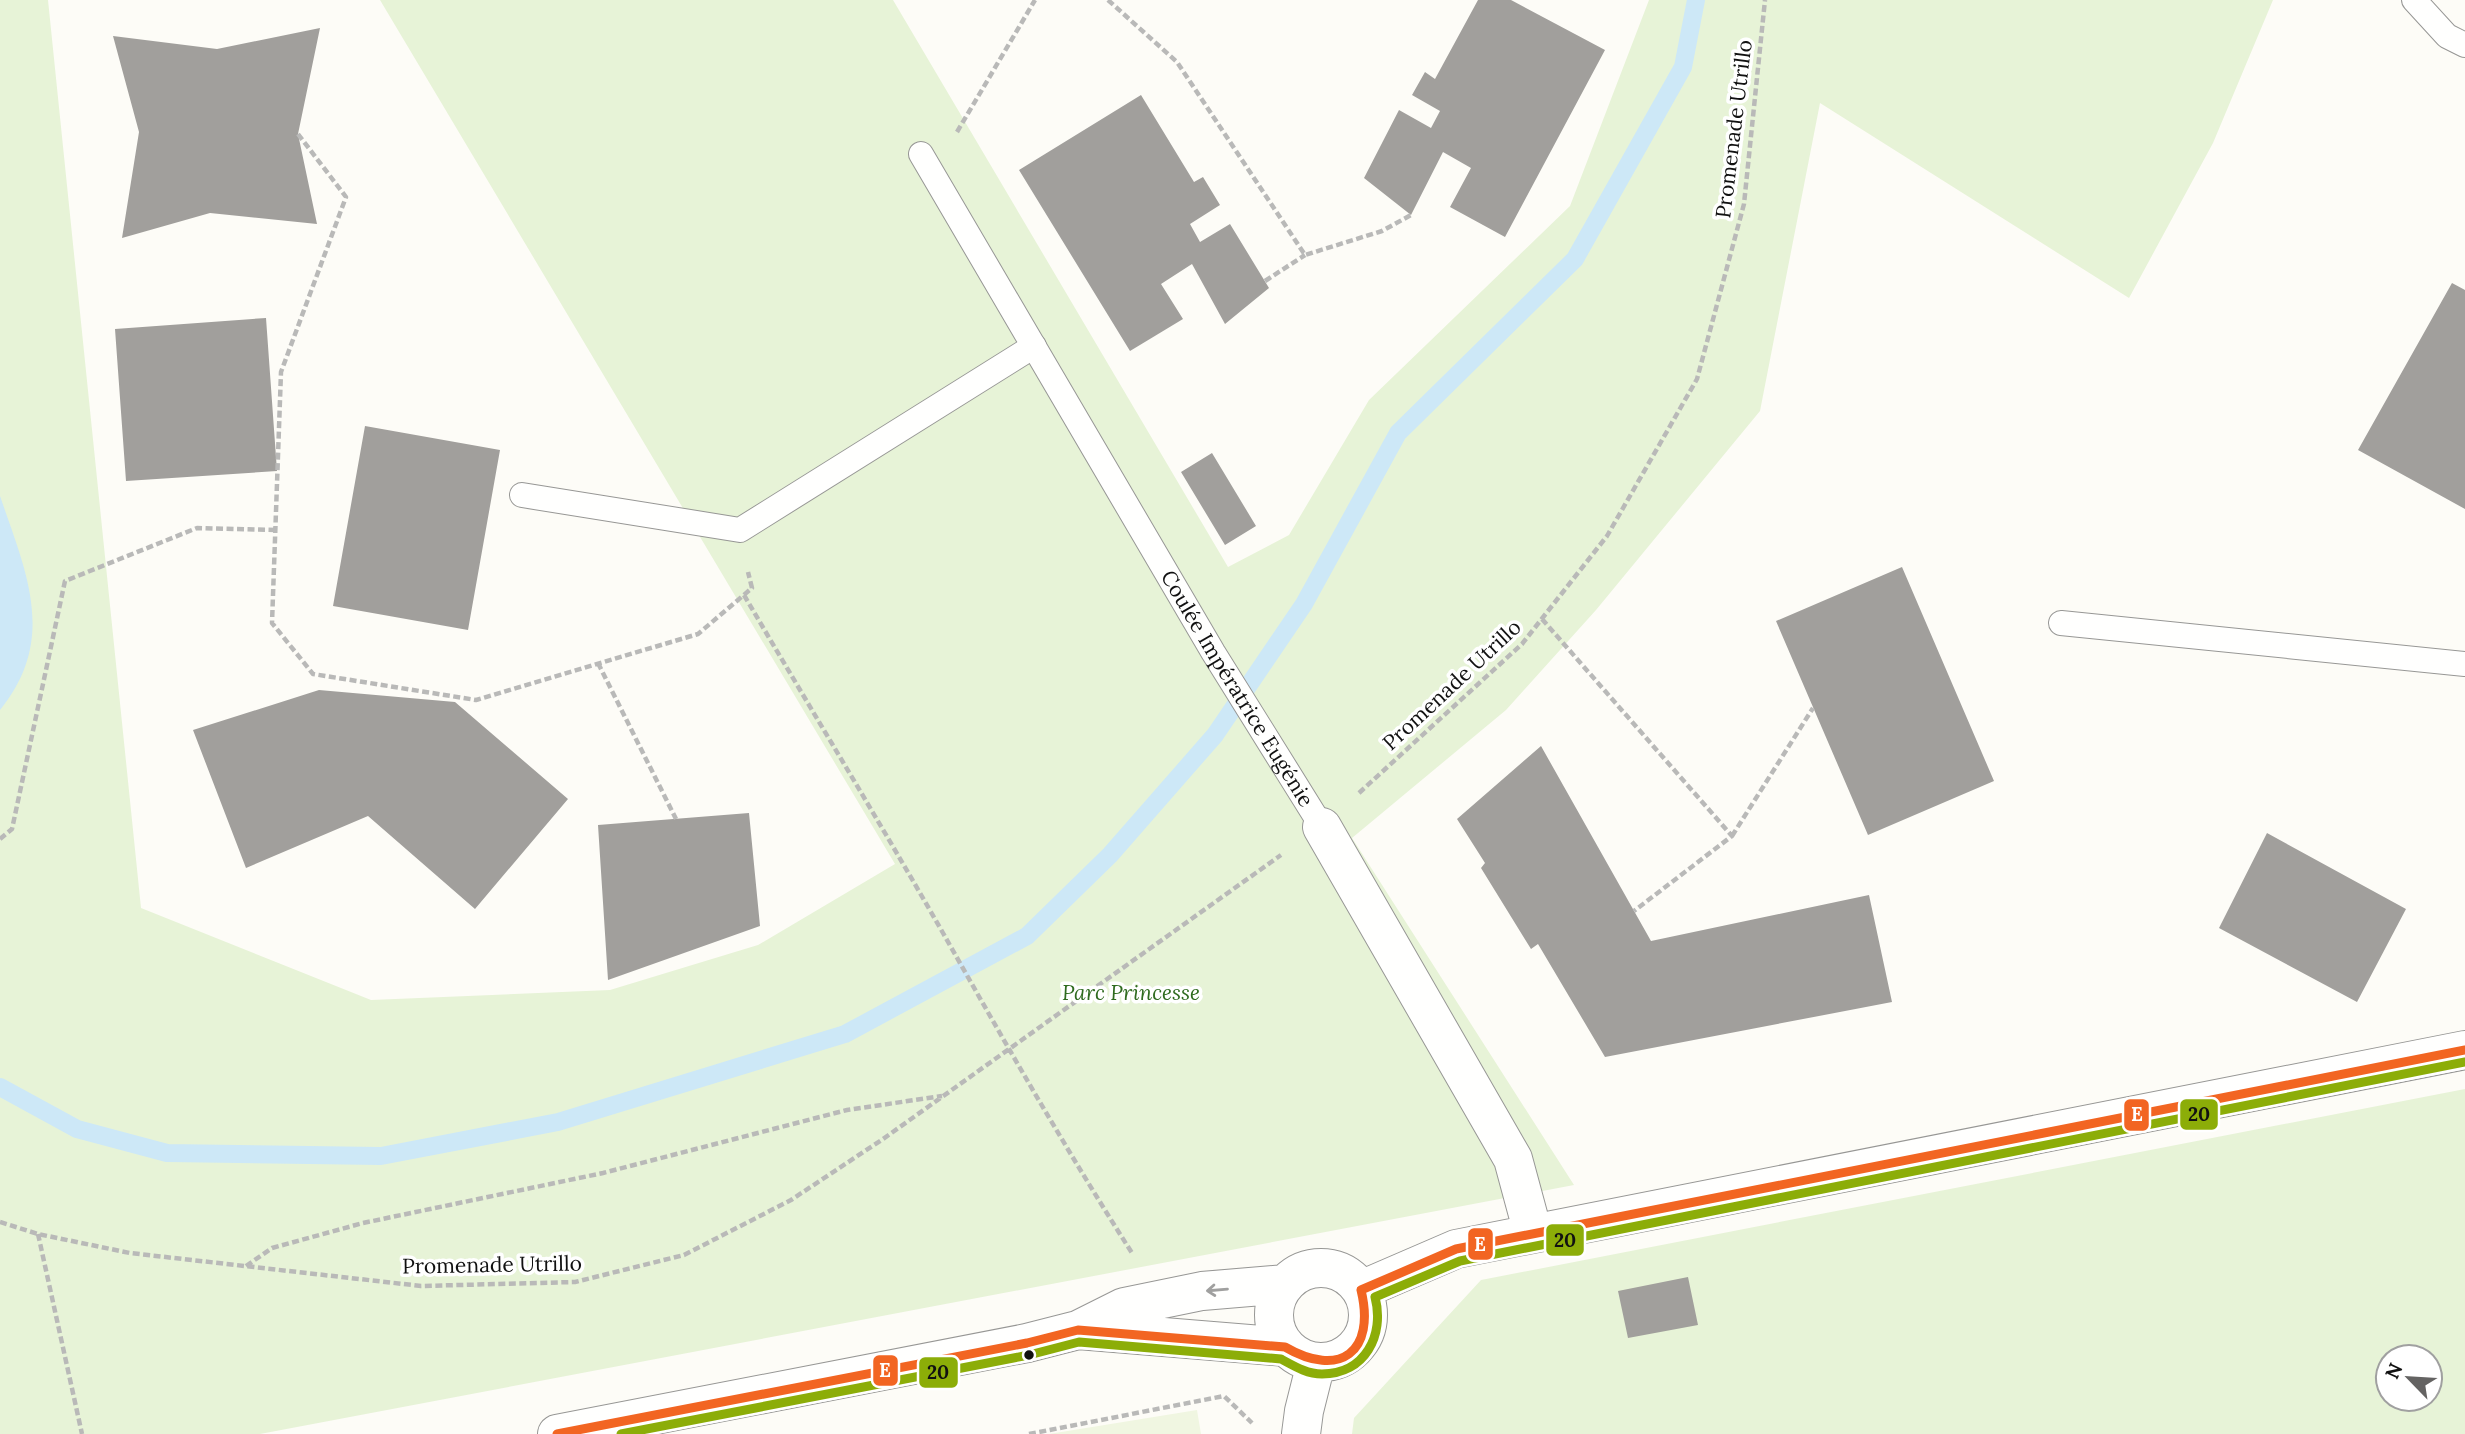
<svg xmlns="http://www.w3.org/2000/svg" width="2465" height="1434" font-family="Lora,serif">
  <rect width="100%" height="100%" fill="#fdfcf7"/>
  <path fill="#e7f3d7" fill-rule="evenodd" d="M0 0H48L141 908 371 1000 610 990 758 945 895 864 380 0H893L1228 567 1289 535 1369 400 1570 206 1649 0H2273L2213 143 2129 298 1820 103 1760 411 1596 610 1506 710 1352 838 1574 1185 260 1434H0Z
    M2465 1089V1434H1352L1354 1418 1481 1280ZM2388 1357H2430V1399H2388Z"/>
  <path fill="#f0f6e1" d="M1197 1410 1201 1434H1049Z"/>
  <path fill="#cde8f7" d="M0 496C26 572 58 639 0 710Z"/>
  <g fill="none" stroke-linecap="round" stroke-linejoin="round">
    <path stroke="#cde8f7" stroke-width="18" d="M0 1087 77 1129 167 1153 381 1156 558 1122 845 1034 1027 936 1110 855 1215 735 1304 604 1398 433 1575 259 1683 67 1696 0"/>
  </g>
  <path fill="#a19f9c" d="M1478 0H1511L1605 50 1505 237 1450 207 1471 168 1443 152 1411 215 1364 178 1399 110 1431 128 1440 111 1412 95 1425 72 1435 79Z
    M320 28 298 134 317 224 210 213 122 238 139 132 113 36 217 49Z
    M1141 95 1194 182 1203 177 1220 205 1190 224 1200 242 1230 224 1269 288 1225 324 1192 264 1161 284 1183 319 1130 351 1019 170Z
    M2452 283 2465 290V509L2358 450Z
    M266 318 277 471 126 481 115 329Z
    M365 426 500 450 468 630 333 606Z
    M1212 453 1256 526 1225 545 1181 472Z
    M1902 567 1994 781 1868 835 1776 621Z
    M319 690 455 702 568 799 475 909 368 816 246 868 193 730Z
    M1541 746 1651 941 1869 895 1892 1002 1605 1057 1538 944 1531 949 1481 868 1485 863 1457 819Z
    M749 813 760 926 608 980 598 825Z
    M2267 833 2406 909 2357 1002 2219 928Z
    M1688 1277 1698 1325 1628 1338 1618 1291Z"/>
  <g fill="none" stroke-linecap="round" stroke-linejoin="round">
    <defs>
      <g id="lane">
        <path d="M2414 0 2447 36 2465 45"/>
        <path id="s1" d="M921 154 1213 652 1322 827"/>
        <path d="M522 495 740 530 1034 346"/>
        <path d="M2061 623 2465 664"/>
      </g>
      <path id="street" d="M1322 827 1513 1159 1533 1233
        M1274 1315a47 47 0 1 1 94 0a47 47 0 1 1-94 0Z
        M1361 1290 1456 1249 2465 1050
        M1078 1330 1285 1347
        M557 1434 1027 1343 1078 1330 1124 1307 1202 1291 1285 1284
        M1301 1434 1304 1411 1316 1363"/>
    </defs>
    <use href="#lane" stroke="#979795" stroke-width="26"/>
    <use href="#street" stroke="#979795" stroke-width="40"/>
    <path stroke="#b9b9b8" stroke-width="4.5" stroke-dasharray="7 3.5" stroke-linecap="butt" d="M1108 0 1177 62 1305 255 1382 231 1411 215
      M957 132 1035 0
      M298 134 346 197 281 372 272 623 313 674 476 700 698 634 752 588 748 572
      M1265 281 1305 255
      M744 595C810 708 878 819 943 933 1004 1041 1065 1148 1132 1253
      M1542 619 1732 836 1634 911
      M598 663 676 819
      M1359 793 1522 644 1607 536 1697 379 1744 204 1765 0
      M1732 836 1813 708
      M0 839 12 829 65 581 197 528 275 530
      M0 1222 38 1234 130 1253 421 1286 575 1282 684 1255 791 1200 883 1139 1281 855
      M38 1234 82 1434
      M246 1266 272 1248 363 1223 603 1173 847 1110 942 1096
      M1029 1434 1224 1396 1252 1423"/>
    <use href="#lane" stroke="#fffffe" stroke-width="24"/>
    <use href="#street" stroke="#fffffe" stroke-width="38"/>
    <defs>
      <path id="bus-1" d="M557 1434 1027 1343 1078 1330 1285 1347C1340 1379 1376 1352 1361 1290L1456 1249 2465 1050"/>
      <path id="bus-2" d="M621 1434 1029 1355 1079 1342 1281 1359C1294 1366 1307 1374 1322 1374 1365 1374 1385 1335 1375 1297L1460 1261 2465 1062"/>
    </defs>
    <use href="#bus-1" stroke="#fff" stroke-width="14"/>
    <use href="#bus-2" stroke="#fff" stroke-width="14"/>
    <use href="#bus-1" stroke="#f26522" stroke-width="9"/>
    <use href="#bus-2" stroke="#8cad08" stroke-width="9"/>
  </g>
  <defs><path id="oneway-shaft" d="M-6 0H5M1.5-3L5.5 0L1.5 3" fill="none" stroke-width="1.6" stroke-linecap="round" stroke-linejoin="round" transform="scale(1.75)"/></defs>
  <use stroke="#a0a09f" href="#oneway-shaft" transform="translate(1217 1290) rotate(175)"/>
  <circle fill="#111" stroke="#fff" stroke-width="2.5" cx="1029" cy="1355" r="6"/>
  <g text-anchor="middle" stroke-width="7" stroke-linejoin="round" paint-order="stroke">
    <g font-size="21" fill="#111" stroke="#fff">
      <text transform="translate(1734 129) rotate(-83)" y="7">Promenade Utrillo</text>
      <text transform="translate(1452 685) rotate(-43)" y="7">Promenade Utrillo</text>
      <text dy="7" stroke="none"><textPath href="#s1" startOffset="621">Coulée Impératrice Eugénie</textPath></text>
      <text transform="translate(492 1265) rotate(-1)" y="7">Promenade Utrillo</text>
    </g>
    <g font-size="21" font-style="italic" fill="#2f6b1f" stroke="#fff">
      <text x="1131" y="1000">Parc Princesse</text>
    </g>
  </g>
  <g stroke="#fff" stroke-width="2.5">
    <rect x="2179" y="1098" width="40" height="33" rx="7" fill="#8cad08"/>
    <rect x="2123" y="1098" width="27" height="34" rx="7" fill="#f26522"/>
    <rect x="1545" y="1223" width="40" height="34" rx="7" fill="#8cad08"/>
    <rect x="1467" y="1227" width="27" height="34" rx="7" fill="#f26522"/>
    <rect x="872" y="1354" width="27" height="33" rx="7" fill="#f26522"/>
    <rect x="918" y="1356" width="41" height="33" rx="7" fill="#8cad08"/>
  </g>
  <g font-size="19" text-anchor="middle" font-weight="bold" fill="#fff">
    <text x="2137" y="1121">E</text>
    <text x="1480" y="1251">E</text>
    <text x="885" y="1377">E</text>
  </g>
  <g font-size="19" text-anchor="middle" font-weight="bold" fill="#111">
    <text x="2199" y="1121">20</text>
    <text x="1565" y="1247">20</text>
    <text x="938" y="1379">20</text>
  </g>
  <g transform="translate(2409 1378) rotate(295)"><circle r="33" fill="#ffffff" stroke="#a0a0a0" stroke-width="2"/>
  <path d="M0-5L12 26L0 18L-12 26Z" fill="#646362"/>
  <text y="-10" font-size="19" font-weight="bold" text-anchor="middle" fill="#111111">N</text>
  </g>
</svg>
